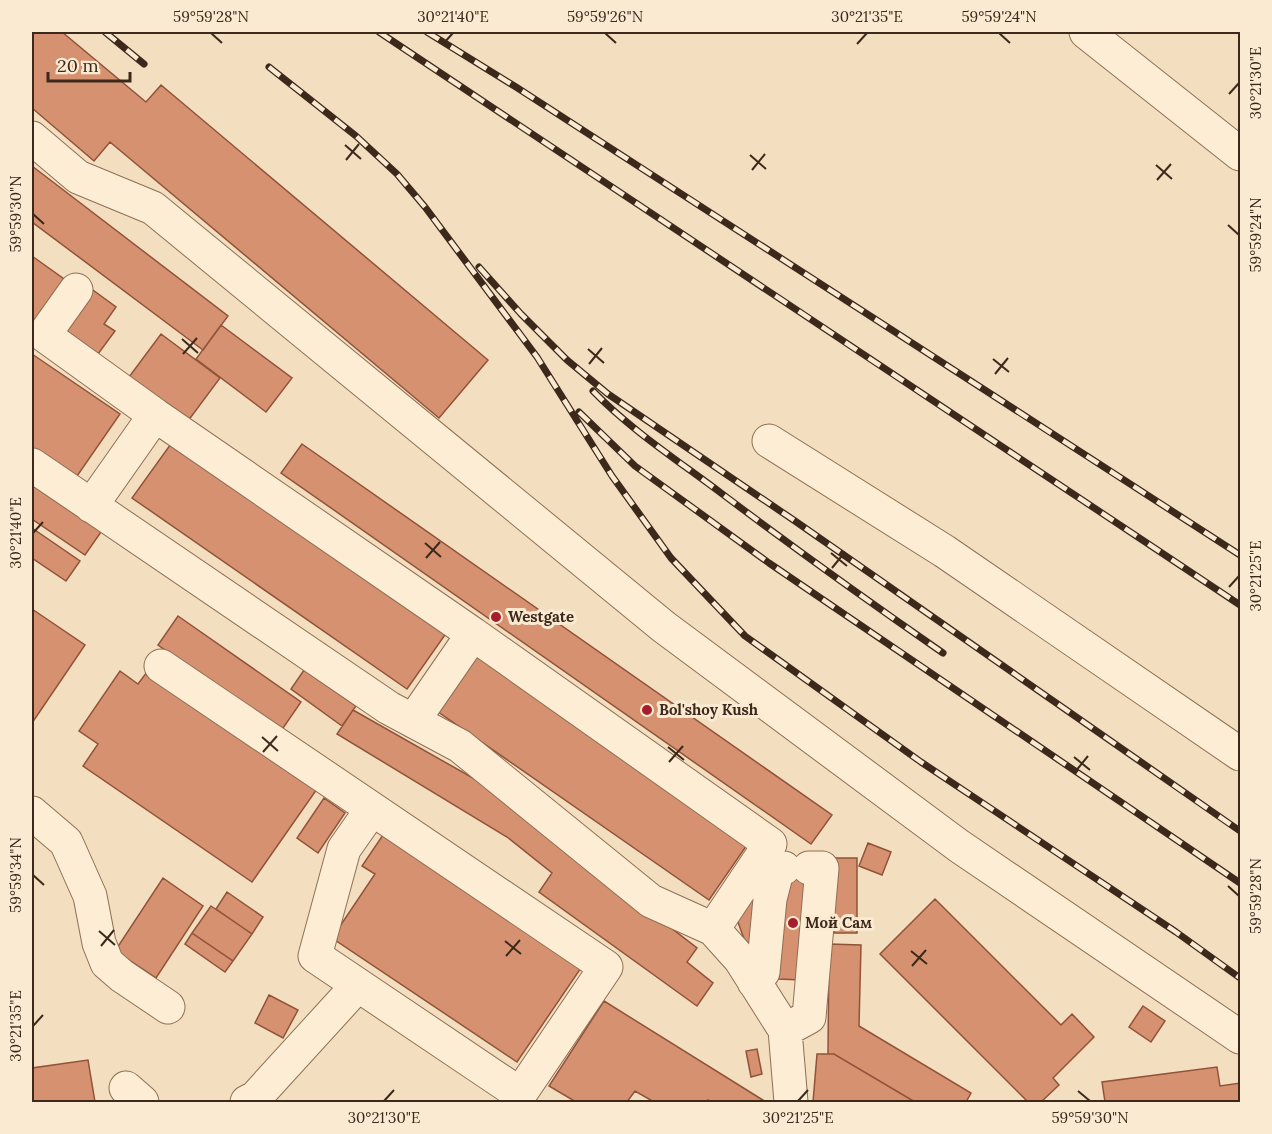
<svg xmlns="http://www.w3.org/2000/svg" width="1272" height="1134" font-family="Lora,serif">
  <rect width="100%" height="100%" fill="#f3dfc0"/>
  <path fill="#d69171" stroke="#915338" stroke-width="1.5" d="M32 32H62L146 102 161 85 488 360 439 418 110 142 94 161 32 108Z
    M32 166 228 316 203 350 32 222Z
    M32 256 71 284 32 332Z
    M86 285 116 307 104 324 115 331 98 354 57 324Z
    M221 325 292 378 266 412 196 359Z
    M161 334 220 378 188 421 129 377Z
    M32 354 120 414 75 479 32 449Z
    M173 441 447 632 407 689 132 498Z
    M302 444 832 815 811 844 281 473Z
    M32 485 101 532 85 555 32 519Z
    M32 528 80 561 66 581 32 558Z
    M32 609 85 645 32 723Z
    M178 616 301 702 281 731 158 645Z
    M475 651 749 842 709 900 434 709Z
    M304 670 356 706 342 726 291 689Z
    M120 671 138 684 147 672 317 789 252 882 83 766 98 744 79 731Z
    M353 710 487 786 697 948 687 962 713 983 697 1006 539 892 552 873 507 837 337 734Z
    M324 798 345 813 318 853 297 838Z
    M385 832 583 965 517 1062 332 938 375 874 362 866Z
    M868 843 891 852 882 875 859 866Z
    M784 857 809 858 802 980 778 979Z
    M834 858H857V933H834Z
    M163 878 203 906 156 978 115 951Z
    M227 892 263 917 252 934 216 909Z
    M750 896 761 898 756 946 747 947 735 914Z
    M935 899 1061 1025 1072 1014 1094 1037 1053 1078 1059 1085 1041 1102H1028L880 954Z
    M211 906 252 934 233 961 192 933Z
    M192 933 233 961 225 972 185 944Z
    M829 944 861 945 859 1026 971 1093 966 1102H915L834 1054H828Z
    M269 995 298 1010 283 1038 255 1023Z
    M604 1001 766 1102H712L708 1100 706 1102H654L635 1091 627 1102H576L549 1086Z
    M1143 1006 1165 1021 1151 1042 1129 1027Z
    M757 1049 762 1074 751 1077 746 1051Z
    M817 1054H834L915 1102H813Z
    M88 1060 95 1102H32V1068Z
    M1217 1067 1220 1086 1240 1083V1102H1105L1102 1082Z"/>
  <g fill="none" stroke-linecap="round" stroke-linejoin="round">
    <defs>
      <path id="minor" d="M1086 32 1240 154
        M32 138 78 177 153 208 664 627 959 846 1240 1037
        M76 290 44 335 155 415 91 506
        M155 415 473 634 413 721
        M769 441 944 551 1240 754
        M32 465 389 708 460 746 651 901 713 929 740 959 785 1030 791 1102
        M473 634 770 844 713 929
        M161 666 606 967 520 1094 315 956 344 849 372 809
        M32 813 66 842 90 896 99 943 107 963 122 976 168 1007
        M754 982 763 972 770 899 778 868H784
        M785 1030 809 1017 822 868H809
        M126 1088 142 1102
        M247 1102 255 1098 358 985"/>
    </defs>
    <use href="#minor" stroke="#8f6f55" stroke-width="35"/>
    <use href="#minor" stroke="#fdedd5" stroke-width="33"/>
    <defs>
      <path id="rail" d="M105 32 144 64
        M379 32 1240 605
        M427 32 516 87 1240 555
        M269 67 356 136 397 174 425 207 537 357 612 476 671 558 745 636 921 762 1176 932 1240 978
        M479 267 521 314 567 360 608 394 795 521 1240 831
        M593 391C631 430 677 460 721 493 794 548 868 601 943 653
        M579 412 635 466 769 563 1240 883"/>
    </defs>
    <use href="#rail" stroke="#3d291c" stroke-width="7"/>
    <use href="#rail" stroke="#faead1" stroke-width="4.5" stroke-dasharray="14" stroke-linecap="butt"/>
  </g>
  <path fill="none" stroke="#3d291c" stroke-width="2" d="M211 33 222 43M605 33 616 43M999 33 1010 43M443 44 453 33M857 44 867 33M1229 94 1239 83M345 145 361 159M750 155 766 169M346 160 359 144M1156 165 1172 179M752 170 765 154M1157 180 1171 164M33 214 44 224M1228 225 1239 235M182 339 198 353M588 349 604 363M183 354 197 338M993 359 1009 372M589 364 602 348M995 374 1008 358M33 533 43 522M425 543 441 557M831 553 847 566M426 558 440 542M832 568 845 552M1229 587 1239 576M262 737 278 751M668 747 684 760M263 752 277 736M1074 757 1090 770M669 762 683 746M1075 772 1088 756M33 875 44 885M1228 886 1239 896M99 931 115 945M505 941 521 954M101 946 114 930M911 951 927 964M506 956 520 940M912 966 926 950M33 1026 43 1015M1078 1091 1090 1101M384 1101 394 1090M798 1101 808 1090"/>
  <g fill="#a61e2c" stroke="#faead1" stroke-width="2">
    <circle cx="496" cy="617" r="6"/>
    <circle cx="647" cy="710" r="6"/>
    <circle cx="793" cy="923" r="6"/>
  </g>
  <g text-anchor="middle" stroke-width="6" stroke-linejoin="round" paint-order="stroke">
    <g font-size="15" font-weight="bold" fill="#3d291c" stroke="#faead1" text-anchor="start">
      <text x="508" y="622">Westgate</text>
      <text x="659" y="715">Bol'shoy Kush</text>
      <text x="805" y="928">Мой Сам</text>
    </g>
  </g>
  <rect width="1272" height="1134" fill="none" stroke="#faead1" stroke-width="66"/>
  <path d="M48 72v9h82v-9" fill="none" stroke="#3d291c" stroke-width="3"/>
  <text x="57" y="72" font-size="18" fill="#3d291c" stroke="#faead1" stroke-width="4.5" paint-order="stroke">20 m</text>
  <rect x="33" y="33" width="1206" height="1068" fill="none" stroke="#3d291c" stroke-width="2"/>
  <g font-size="15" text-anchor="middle" fill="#3d291c">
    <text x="211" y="22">59°59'28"N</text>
    <text x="453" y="22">30°21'40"E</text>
    <text x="605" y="22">59°59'26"N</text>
    <text x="867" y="22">30°21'35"E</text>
    <text x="999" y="22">59°59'24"N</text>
    <text transform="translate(1256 83) rotate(-90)" y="5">30°21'30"E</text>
    <text transform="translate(16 214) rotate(-90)" y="5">59°59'30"N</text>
    <text transform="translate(1256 235) rotate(-90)" y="5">59°59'24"N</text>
    <text transform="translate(16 533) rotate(-90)" y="5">30°21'40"E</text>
    <text transform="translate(1256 576) rotate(-90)" y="5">30°21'25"E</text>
    <text transform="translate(16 875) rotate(-90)" y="5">59°59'34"N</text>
    <text transform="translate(1256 896) rotate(-90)" y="5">59°59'28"N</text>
    <text transform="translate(16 1026) rotate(-90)" y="5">30°21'35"E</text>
    <text x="384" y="1123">30°21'30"E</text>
    <text x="798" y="1123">30°21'25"E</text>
    <text x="1090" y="1123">59°59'30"N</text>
  </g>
</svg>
